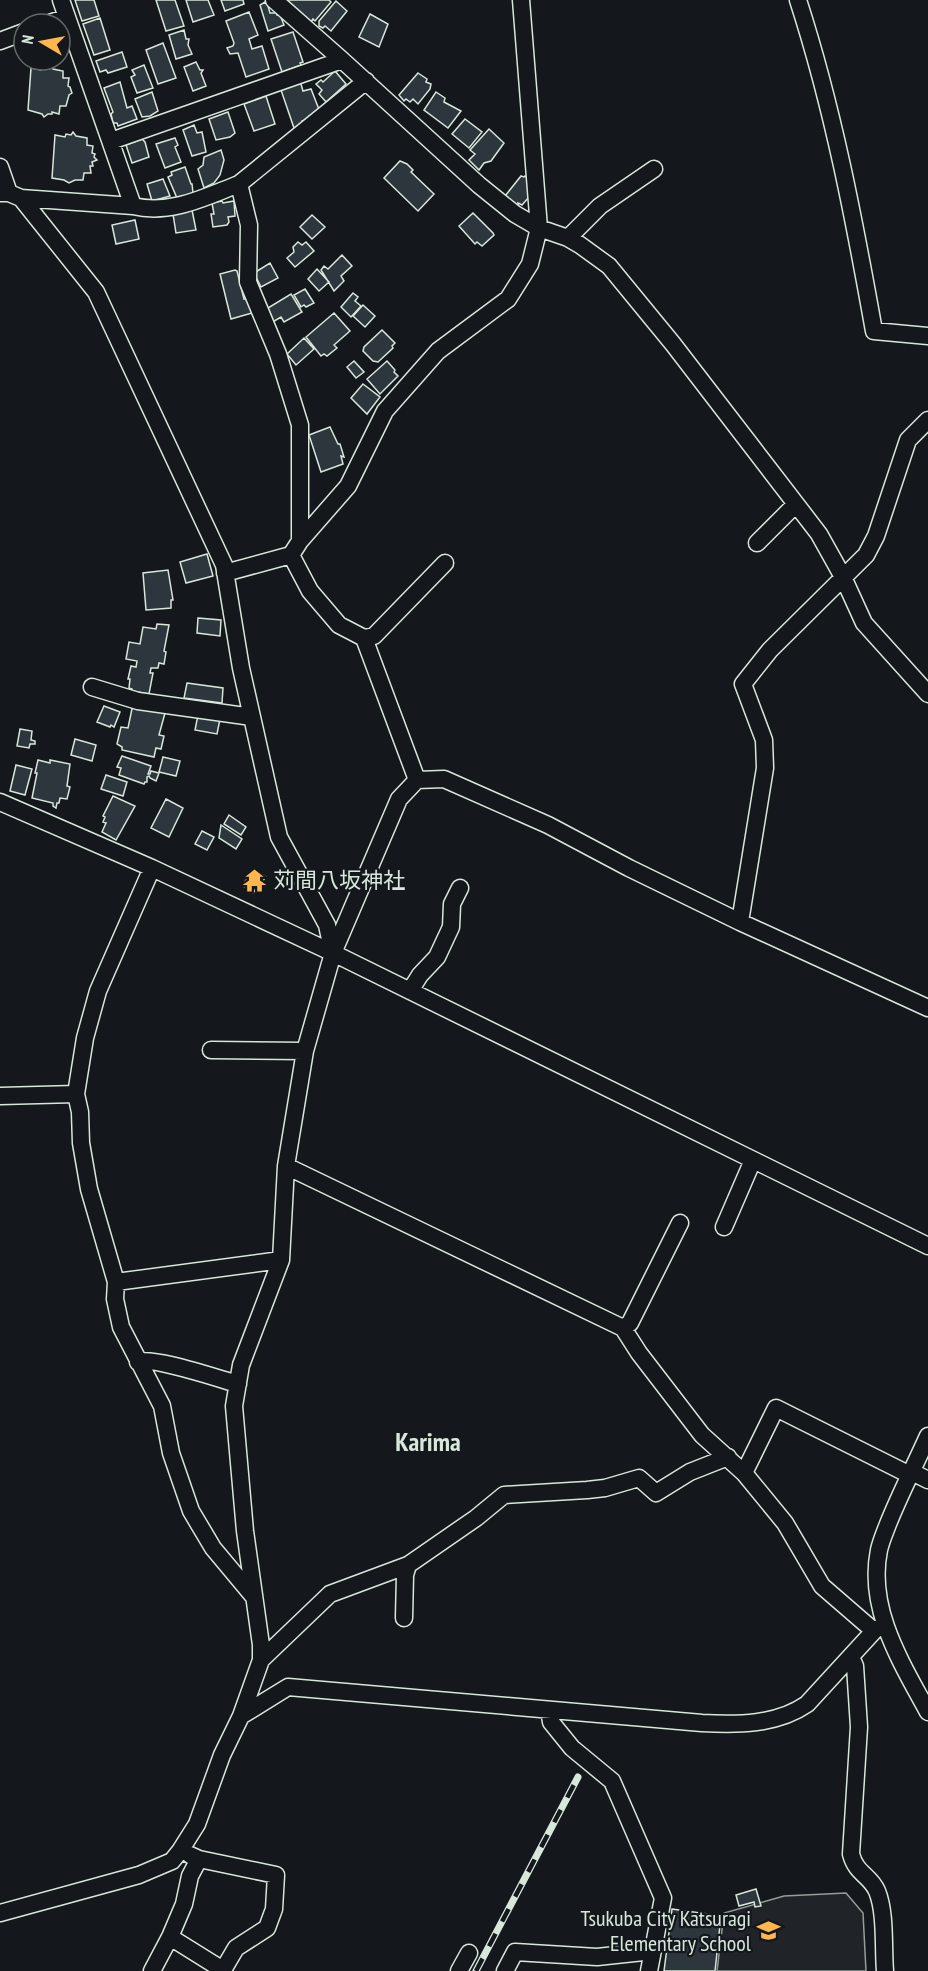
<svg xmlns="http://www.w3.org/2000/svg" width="928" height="1971" font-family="'PT Sans Narrow','Noto Sans JP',sans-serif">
  <rect width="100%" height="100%" fill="#14181c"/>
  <path fill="#202428" stroke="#939e99" stroke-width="1.5" d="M846 1893 863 1913 866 1971H717L724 1913 784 1896Z"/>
  <path fill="#2c363c" stroke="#d8e6dc" stroke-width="1.5" d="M75 0H94L99 16 82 21Z
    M156 0H175L184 26 166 31Z
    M186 0H208L214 15 193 22Z
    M221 0H243L244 4 225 11Z
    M286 0H329L331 2 315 21 313 19 311 22Z
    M336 1 347 11 331 31 325 26 323 28 319 26V21Z
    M265 2 268 6 270 13H276L277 15H280L284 25 268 31 260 5Z
    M249 12 258 35 249 39 252 49 262 46 269 69 246 77 238 53 230 54 227 48 233 46 234 43 226 21Z
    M370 14 388 24 379 47 359 37Z
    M100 18 110 50 94 55 83 24Z
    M184 30 186 39H189L188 45 192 54 176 59 169 35Z
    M293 32 303 62 300 63 301 65 282 72 271 39Z
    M163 43 176 78 158 84 146 50Z
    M122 52 127 67 108 73 106 70 100 72 96 61Z
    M196 62 200 70H203L201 73 206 86 193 91 184 67Z
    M49 64 53 69 63 71V78H69L68 86 70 87 72 93 69 95 66 106H60L59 114 52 112V114H48L44 117 42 114 28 110 31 68 41 70 42 67 46 68Z
    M144 65 153 88 137 93 131 77 135 75 132 70Z
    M335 71 346 84 326 102 319 94 322 90 316 84 321 80 323 82Z
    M418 73 427 79 426 82 431 84 430 89 418 104 413 99 410 102 406 99 404 101 399 95Z
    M120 82 127 108 132 106 137 119 118 126 117 123H113L111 114 113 112 104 88Z
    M299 83 301 84 303 91 311 89 320 112 309 116V119L302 121V126L294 128 281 90Z
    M152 92 158 111 150 116 142 117 135 99Z
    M436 92 445 98 444 102 461 111 448 128 424 110Z
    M266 96 275 124 254 131 244 104Z
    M228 112 235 133 230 137 216 140 209 119Z
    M465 119 482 132 469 148 452 134Z
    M194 125 197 133 202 132 206 152 192 156 183 130Z
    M489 129 504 143 491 161 484 163 479 170 469 160 475 154 470 150Z
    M73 132 76 136 87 138V145L93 146 92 153 95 154 94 157 97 160 92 162 93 166H90L91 173H84L83 180H75L69 183 64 180 52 178 55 135 65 137 66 134 71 135Z
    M175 138 178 145 175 147 181 162 165 168 156 144Z
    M142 139 145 142 149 157 132 163 126 145Z
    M221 150 224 160 220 175 214 183 204 188 198 169 203 165 204 157Z
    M400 161 407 164 413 170 411 172 434 194 418 211 384 178Z
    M185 167 191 184H192L193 193 177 198 168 177 172 175 171 172Z
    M521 176 524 177 525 176 533 181 536 189 522 205 518 203V206L505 196Z
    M163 179 170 196 152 201 147 184Z
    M222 201 223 203 234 201 235 216 228 217 229 222 227 225 213 227 211 214H214L212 203Z
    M192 210 196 230 176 233 173 214Z
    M473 213 493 233 494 235 482 246 477 242 475 244 459 226Z
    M312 215 325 227 312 239 300 227Z
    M135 220 139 239 116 244 112 225Z
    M298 242 302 245 306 242 314 251 295 267 287 258 294 252 293 247Z
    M342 255 352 266 341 276 344 281 334 291 321 270 324 266 328 269Z
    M270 263 278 278 261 287 254 273Z
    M317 269 329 282 319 291 308 279Z
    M235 270 237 271 244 299 248 298 252 313 231 319 220 274Z
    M305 289 314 303 306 307 304 305 301 307 294 295Z
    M353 293 358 297 355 301 361 306 351 317 341 307Z
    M291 294 302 312 284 322 281 317 271 323 263 311Z
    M363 305 375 316 365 327 353 316Z
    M334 313 350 331 334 345 337 348 327 356 324 354 321 356 306 337Z
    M382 330 395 343 392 346 393 348 378 362 373 361 363 351 364 347Z
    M304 338 314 349 296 365 287 354Z
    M354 361 364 372 356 378 347 367Z
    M387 361 395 370 394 372 398 376 380 394 367 379Z
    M363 384 380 397 367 414 351 398Z
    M330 427 338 444H340L344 457 341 456 343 464 321 472 309 435Z
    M207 554 213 576 186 583 180 562Z
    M168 570 173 600H171V608L146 610 143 573Z
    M198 618 221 620 220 636 197 633Z
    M157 624 169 625 164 651 166 652 164 664 159 663 158 668H151L150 673H153L149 694 132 691V689L129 688 130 679H128L131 666 136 667 137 661 126 659 129 642 140 644 143 627 156 629Z
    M187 683 223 688 222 703 184 698Z
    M133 704 165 713 159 735 164 736 161 749 156 748 154 757 122 750V747L117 744 121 727 128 728Z
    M104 706 120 712 114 727 111 725 110 727 97 722Z
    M198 715 220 719 217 734 195 730Z
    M20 729 32 731 31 740 35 741V744H30L29 748 17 746Z
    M75 739 96 745 92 761 71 755Z
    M122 756 151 766 148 774H150L151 771 159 773 156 781 150 778 149 776 147 777V782H145L144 784 119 775 121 768 117 767Z
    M163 757 180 761 176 776 159 772Z
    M38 760 50 763V760L70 764 67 786 70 787 67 799 60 798 59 803H57L56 808 53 806V803L32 798 37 773H35Z
    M16 765 32 769 25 795 10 791Z
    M106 775 127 782 123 796 101 789Z
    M113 796 135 806 116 840 102 832 106 823 103 822 105 817 103 816Z
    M166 799 183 808 169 837 151 828Z
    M229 815 246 827 241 835 224 824Z
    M221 825 242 839 236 849 219 838Z
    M202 831 214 837 207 850 195 844Z
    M255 869 266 877 261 883 264 885 259 892 256 889 253 893 242 885Z
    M756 1889 761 1906 755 1907 754 1902 739 1906 736 1895Z
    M672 1909 721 1916 715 1971H664Z"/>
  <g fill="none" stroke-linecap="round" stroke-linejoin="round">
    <defs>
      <path id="minor" d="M274 0 342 60 479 185 515 214 539 228 568 238 580 245 609 266 673 344 819 534 843 577 864 623 928 694
        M798 0C833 108 854 219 874 331L928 336
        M47 24 67 17
        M0 41 24 32
        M111 141 342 60
        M0 167 9 193
        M0 193H9L21 198 96 292 224 565 241 668 279 837 327 925 333 953
        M21 198 133 206 61 0
        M133 206C171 215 205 197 239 184
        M568 238 600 206 654 169
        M300 541 348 486 385 411 438 351 508 299 530 264 539 228 521 0
        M757 543 796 504
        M225 573 291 555
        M364 638 374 636 445 563
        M92 687 138 701 252 717
        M417 780 444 779 548 825 629 868 740 922 928 1008
        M0 802 152 868 333 953 928 1246
        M152 868 98 991 85 1038 76 1094 80 1112 81 1143 89 1189 116 1282 115 1299 121 1327 162 1406 171 1453 191 1511 213 1548 253 1596
        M740 922 765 768 764 740 743 684 770 650 866 555 876 536 908 440 928 420
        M410 991 420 975 437 957 451 927 452 904 460 888
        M211 1050 305 1051
        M0 1096 76 1094
        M286 1166 623 1328 639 1353 702 1435 744 1473 785 1523 822 1586 874 1631
        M724 1227 753 1160
        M116 1282 281 1260
        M623 1328 630 1323 680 1223
        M138 1362C152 1356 219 1379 238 1384
        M928 1436C915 1465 900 1494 888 1524 885 1532 881 1541 879 1550 867 1609 901 1662 928 1712
        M912 1472 928 1480
        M744 1473 776 1408 910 1475
        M404 1618 405 1575 408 1565
        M851 1657 855 1666 859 1727 851 1854C856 1874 870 1875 877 1891 886 1913 883 1947 885 1971
        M261 1660 330 1594 408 1565 476 1518 504 1495 587 1490 605 1488 639 1478 656 1493 690 1472 728 1457
        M549 1710 551 1722 572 1748 612 1781 663 1898 649 1971
        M241 1716 261 1660V1645L245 1531 234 1406 241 1365 281 1260 286 1166 305 1051 333 953 399 799 417 780 364 638 339 625 310 591 291 555 300 541V425L278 354 248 282 249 225 239 184 366 81
        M0 1913 139 1875 172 1861 180 1851 197 1824 222 1755 241 1716 288 1687 702 1723C737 1725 777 1725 807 1704L874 1631 884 1624
        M170 1937 223 1970 236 1948 267 1928 274 1909 276 1875 199 1859
        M152 1971 170 1937 184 1904 190 1876 199 1859 190 1855
        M459 1971 469 1953
        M505 1971 515 1952 597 1957 653 1951"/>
    </defs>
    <use href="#minor" stroke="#d8e6dc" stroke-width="19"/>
    <use href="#minor" stroke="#14181c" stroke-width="16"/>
    <defs>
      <path id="rail" d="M476 1971 578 1777"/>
    </defs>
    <use href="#rail" stroke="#d8e6dc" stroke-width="7"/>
    <use href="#rail" stroke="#14181c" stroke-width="4.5" stroke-dasharray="14" stroke-linecap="butt"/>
  </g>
  <defs>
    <symbol id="temple-bare" viewBox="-9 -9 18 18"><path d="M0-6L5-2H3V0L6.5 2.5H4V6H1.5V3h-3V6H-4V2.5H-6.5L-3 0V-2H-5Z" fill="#ffb74d" stroke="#14181c" stroke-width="2.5" paint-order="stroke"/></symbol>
    <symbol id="school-bare" viewBox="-9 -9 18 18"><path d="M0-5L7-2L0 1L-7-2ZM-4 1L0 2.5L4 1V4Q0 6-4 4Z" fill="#ffb74d" stroke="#14181c" stroke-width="2.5" paint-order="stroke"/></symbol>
  </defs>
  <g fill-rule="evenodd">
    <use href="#temple-bare" x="238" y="864" width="33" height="33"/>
    <use href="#school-bare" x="752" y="1914" width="33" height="33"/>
  </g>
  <g text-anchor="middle" stroke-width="4.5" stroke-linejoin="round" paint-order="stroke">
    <g font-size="22" fill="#d8e6dc" stroke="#14181c" text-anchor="start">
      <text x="273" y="888">苅間八坂神社</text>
      <text x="751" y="1926" text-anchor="end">Tsukuba City Katsuragi<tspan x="751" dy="25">Elementary School</tspan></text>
    </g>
    <g font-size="26" font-weight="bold" fill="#d8e6dc" stroke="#14181c">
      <text x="428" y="1451">Karima</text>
    </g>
  </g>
  <g transform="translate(42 42) rotate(280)"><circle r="28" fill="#14181c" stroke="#626a69" stroke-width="1.5"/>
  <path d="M0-4.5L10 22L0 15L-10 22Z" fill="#ffb74d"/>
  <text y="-9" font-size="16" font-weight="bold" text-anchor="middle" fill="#d8e6dc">N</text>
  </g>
</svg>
